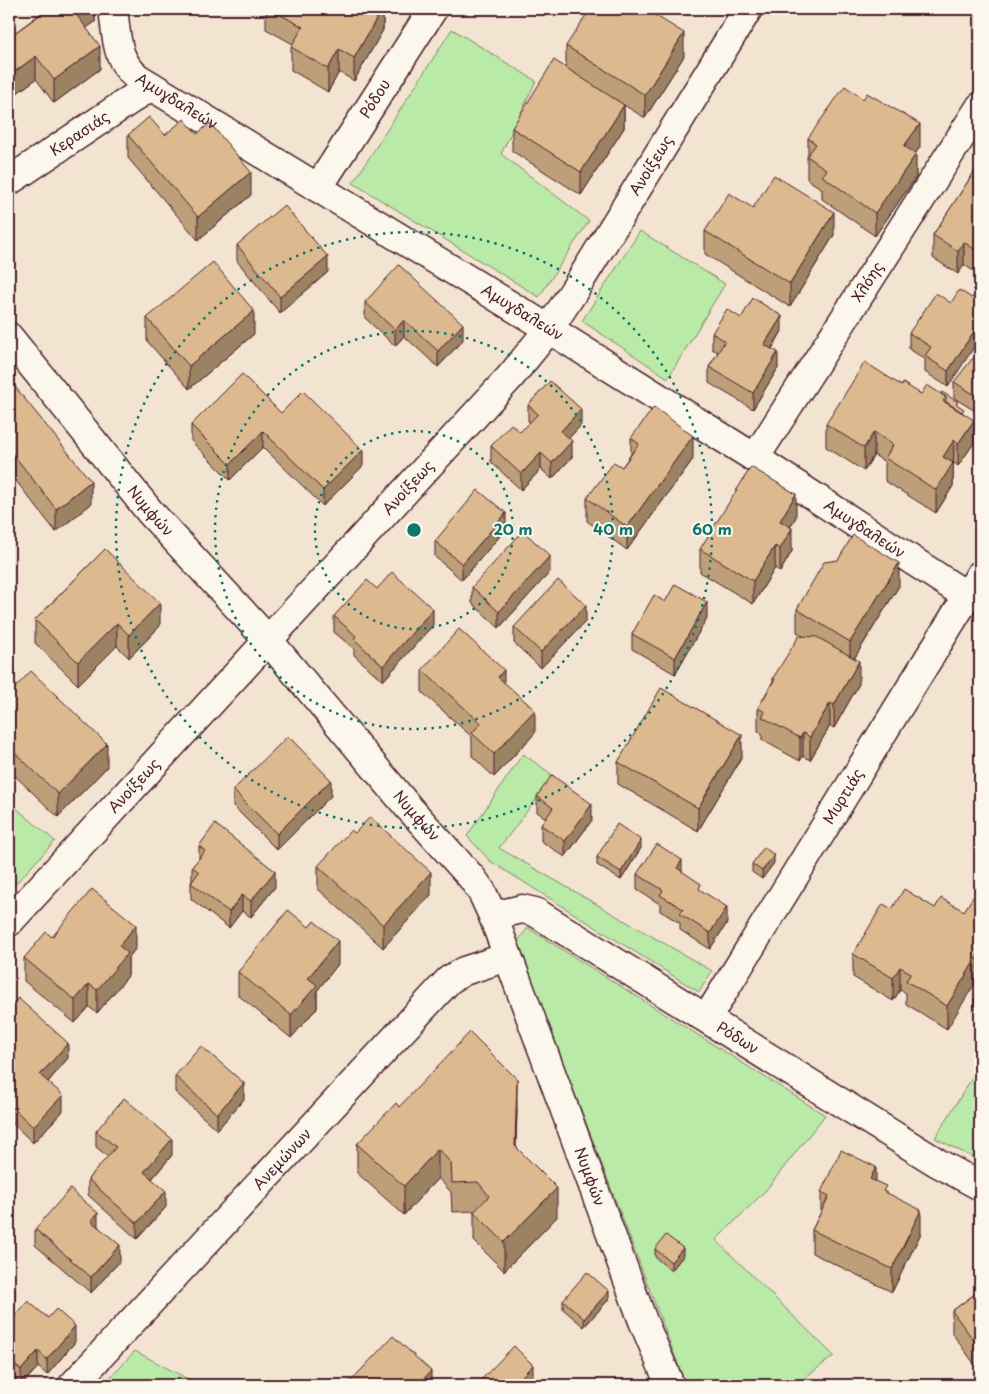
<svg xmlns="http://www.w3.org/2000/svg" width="989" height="1394" font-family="'Playpen Sans',sans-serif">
  <rect width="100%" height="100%" fill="#f2e4d0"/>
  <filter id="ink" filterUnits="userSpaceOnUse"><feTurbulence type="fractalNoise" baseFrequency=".02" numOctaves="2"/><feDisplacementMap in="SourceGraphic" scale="10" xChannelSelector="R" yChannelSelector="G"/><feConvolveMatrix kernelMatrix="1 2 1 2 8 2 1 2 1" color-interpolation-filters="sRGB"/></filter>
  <g filter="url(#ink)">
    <path fill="#baeaa8" stroke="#82846a" d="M452 29 536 81 501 154 589 221 539 297 353 183Z
      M640 231 725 284 668 378 582 321Z
      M523 754 554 776 499 848 712 971 699 992 490 861 467 836Z
      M9 802 55 841 9 891Z
      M528 928 825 1115 766 1190 716 1240 834 1356 795 1385H686L517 942Z
      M980 1065V1161L935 1138Z
      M135 1351 199 1385H103Z"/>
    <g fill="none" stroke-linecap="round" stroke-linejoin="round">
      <defs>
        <g id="street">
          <path id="s1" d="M113 9C117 36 115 60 138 78L549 329 755 458 967 596"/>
          <path id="s2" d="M9 181 151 86"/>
          <path id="s3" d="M318 188 433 9"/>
          <path id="s4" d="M9 337 150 512 268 640 409 808 472 878 482 892 493 916 643 1321 670 1385"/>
          <path id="s5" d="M755 458 980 107"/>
          <path id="s6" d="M493 916 522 909 535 912 938 1163 980 1186"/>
          <path id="s7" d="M9 922 511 376 549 329 575 289 748 9"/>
          <path id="s8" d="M707 1018 980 575"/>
          <path id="s9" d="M73 1385 449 980 464 971 507 957"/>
        </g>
      </defs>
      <use href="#street" stroke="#4a1f2b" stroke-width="31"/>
      <use href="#street" stroke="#fbf7ec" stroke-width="28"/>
    </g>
    <path fill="#bd9f7a" stroke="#4a1f2b" d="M44 9H95V22L86 28 100 69 54 103 36 79 9 99V37L44 11Z
      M266 9H383V30L354 81 339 72 328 92 291 70V47L293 44 266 29Z
      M566 46 684 56 645 118 624 105V128L581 195 512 151V128L566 68Z
      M128 135H165L251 195 198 240 128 158Z
      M808 138 920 147 915 154 916 177 875 236 822 199V189L807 179V156L808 155Z
      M980 163V275L964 265 958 274 933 258V235Z
      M705 231 834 235 790 307 705 254Z
      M237 245 328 272 280 313 237 261Z
      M365 302 463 340 438 367 404 336 395 346 365 318Z
      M951 303 948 387 925 372V359L909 349V333Z
      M147 318 254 334 189 389 147 341Z
      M741 318 782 331 772 349 778 368 753 409 709 383V367L718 352 712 349V333Z
      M980 359V414L954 398V382Z
      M9 386 91 504 56 532 9 472Z
      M902 386 921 394 958 405 964 414 974 443 958 466 954 463 953 464V486L936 513 885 481V462L874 455 864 471 826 447V424Z
      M528 405 581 425 569 438 572 457 552 479 541 469 521 490 491 462V446L520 432 530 422 528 421Z
      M281 413 363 466 323 506 263 447 230 480 191 441V425Z
      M631 438 693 459 627 550 587 521V498L622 467 631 454Z
      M796 517 790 527 792 551 780 572 775 568 753 604 700 572V549Z
      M506 529 462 580 435 557V541Z
      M105 549 160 626 129 658 117 646 78 685 35 643V620Z
      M550 572 499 628 472 603V587Z
      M899 586 854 659 859 684 834 728 830 726 810 760 803 756 800 761 762 740V733L758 731V708L773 681V678L803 636 797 632V609Z
      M377 589 433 625 383 681 354 655V649L334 632V616Z
      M665 602 707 618 675 674 632 649V634Z
      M586 621 541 668 514 643V627Z
      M422 670 504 682 535 733 494 777 472 756V737L422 692Z
      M9 694 107 767 58 817 9 770Z
      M742 757 698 831 618 784V762Z
      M233 790 331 796 277 850 233 806Z
      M537 796 592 820 565 857 541 841V825L546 818 537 812Z
      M199 846 275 887 251 917 242 911 229 928 191 899V883L192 880V867L199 859Z
      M641 848 621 880 597 865V857Z
      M774 863 762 879 752 872V864Z
      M318 866 431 895 383 948 318 889Z
      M682 872 701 891 727 923 710 949 680 930V923L660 911V904L637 890V874Z
      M935 908 964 911 947 1029 906 1004V993L900 990 893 1001 853 977V954L892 909Z
      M52 937 136 948 128 958V976L97 1013 89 1007 75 1023 24 981V958Z
      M338 964 317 991V1008L291 1038 238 995V972Z
      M980 990V1011L974 1008V1000Z
      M9 1009 68 1058 48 1082 63 1111 33 1143 9 1120Z
      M175 1076 244 1099 217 1130 175 1092Z
      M399 1107 517 1108 516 1146 557 1217 504 1271 474 1241V1211L452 1212 451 1192 438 1178 404 1215 357 1173V1144Z
      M96 1131 172 1155 152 1179 166 1207 137 1239 88 1195V1179L108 1157 96 1147Z
      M876 1182 921 1233 892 1292 812 1253V1230L821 1212V1192Z
      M98 1226 120 1261 91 1293 35 1245V1229Z
      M655 1249 683 1256 671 1271 655 1257Z
      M980 1290 978 1369 952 1333V1311Z
      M609 1299 584 1327 563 1309V1300Z
      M9 1323 75 1342 47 1375 38 1367 22 1385H21L9 1376Z"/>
    <path fill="#9a8263" stroke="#4a1f2b" d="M81 9H95V22L75 36V13Z
      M382 9H383V30L354 81V58Z
      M684 33V56L645 118V95Z
      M100 46V69L54 103V80Z
      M339 49V72L328 92V69Z
      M36 56V79L9 99V76Z
      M624 105V128L581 195V172Z
      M920 124V147L904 169V146Z
      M916 154V177L875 236V213Z
      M251 172V195L198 240V217Z
      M834 212V235L790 307V284Z
      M964 242V265L958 274V251Z
      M328 257V272L280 313V297Z
      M254 311V334L189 389V366Z
      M782 316V331L764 361V345Z
      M404 320V336L395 346V330Z
      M980 322V338L948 387V371Z
      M463 324V340L438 367V351Z
      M778 352V368L753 409V393Z
      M581 409V425L561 447V431Z
      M974 420V443L958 466V444Z
      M263 431V447L230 480V464Z
      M874 432V455L864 471V448Z
      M693 436V459L627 550V527Z
      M954 440 953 486 936 513V490L943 457Z
      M572 441V457L552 479V463Z
      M363 450V466L323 506V490Z
      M541 453V469L521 490V474Z
      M91 481V504L56 532V509Z
      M796 494V517L780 544V521Z
      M506 513V529L462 580V564Z
      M792 528V551L780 572V549Z
      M775 546V568L753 604V581Z
      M550 556V572L499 628V612Z
      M899 563V586L850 665V642Z
      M707 602V618L675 674V658Z
      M160 603V626L129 658V635Z
      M586 605V621L541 668V652Z
      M433 609V625L383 681V666Z
      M117 623V646L78 685V662Z
      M859 661V684L834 728V705Z
      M504 670V693L498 677Z
      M830 703V726L810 760V737Z
      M535 710V733L494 777V754Z
      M803 733V756L800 761V738Z
      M742 735V757L698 831V808Z
      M107 744V767L58 817V794Z
      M331 780V796L277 850V834Z
      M592 804V820L565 857V841Z
      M641 840V848L621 880V872Z
      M774 855V863L762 879V871Z
      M682 860V876L677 868Z
      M275 871V887L251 917V901Z
      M431 872V895L383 948V925Z
      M242 895V911L229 928V912Z
      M727 907V923L710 949V933Z
      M136 925V948L128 958V976L97 1013V990L119 946Z
      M338 941V964L317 991V1008L291 1038V1015L308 978Z
      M980 952V975L947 1029V1006Z
      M900 967V990L893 1001V978Z
      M89 984V1007L75 1023V1000Z
      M68 1043V1058L40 1091V1075Z
      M517 1079V1108L515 1175V1146Z
      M244 1083V1099L217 1130V1114Z
      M63 1095V1111L33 1143V1127Z
      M172 1139V1155L144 1188V1172Z
      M438 1149V1178L404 1215V1186Z
      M876 1167V1190L870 1179Z
      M557 1188V1217L504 1271V1242Z
      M166 1191V1207L137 1239V1223Z
      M921 1210V1233L892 1292V1269Z
      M98 1213V1229L91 1221Z
      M120 1245V1261L91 1293V1277Z
      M683 1248V1256L671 1271V1262Z
      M15 1289V1305L9 1312V1296Z
      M609 1291V1299L584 1327V1319Z
      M75 1326V1342L47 1375V1359Z
      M980 1345V1368L978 1369V1346Z
      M38 1351V1367L21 1385V1370Z
      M533 1365V1381L529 1385H513Z
      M431 1371V1385H418Z"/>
    <path fill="#dcb98e" stroke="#4a1f2b" d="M48 9H81L75 13 100 46 54 80 36 56 9 76V37Z
      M270 9H382L354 58 339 49 328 69 291 47 303 27Z
      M590 9H645L684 33 645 95 566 46Z
      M554 60 624 105 581 172 512 128Z
      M845 86 863 99 867 93 920 124 904 146 916 154 875 213 822 176 827 170 807 156 816 144 808 138Z
      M149 117 165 135 184 119 197 134 210 123 251 172 198 217 128 135Z
      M980 163V253L964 242 958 251 933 235Z
      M774 175 834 212 790 284 705 231 729 193 753 208Z
      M284 205 328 257 280 297 237 245Z
      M213 262 254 311 189 366 147 318Z
      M399 265 463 324 438 351 404 320 395 330 365 302Z
      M959 290 972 298 976 293 980 296V322L948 371 925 356 931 347 909 333 936 293 951 303Z
      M753 298 782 316 764 345 778 352 753 393 709 367 725 341 712 333 727 309 741 318Z
      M972 359H980V398L954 382Z
      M865 362 902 386 903 383 921 394 927 385 946 397 943 401 974 420 958 444 954 440 943 457 953 463 936 490 885 458 893 445 874 432 864 448 826 424Z
      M242 374 281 413 303 391 363 450 323 490 263 431 230 464 191 425Z
      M550 381 581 409 561 431 572 441 552 463 541 453 521 474 491 446 511 424 520 432 538 414 528 405Z
      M12 383 91 481 56 509 9 449V386Z
      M942 392 958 402 956 404 964 409 962 412 946 402V397L941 394Z
      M654 407 693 436 627 527 587 498 614 462 622 467 639 444 631 438Z
      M751 467 796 494 780 521 792 528 780 549 775 546 753 581 700 549Z
      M478 490 506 513 462 564 435 541Z
      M523 531 550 556 499 612 472 587Z
      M853 535 899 563 850 642 797 609 824 562 838 560Z
      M105 549 160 603 129 635 117 623 78 662 35 620Z
      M392 572 433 609 383 666 354 639 356 636 334 616 367 580 377 589Z
      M558 580 586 605 541 652 514 627Z
      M675 584 707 602 675 658 632 634 654 595 665 602Z
      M459 629 504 670 498 677 535 710 494 754 472 733 481 723 422 670Z
      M799 636 817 637 859 661 834 705 830 703 810 737 803 733 800 738 762 717 765 712 758 708 775 679 773 678Z
      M31 671 107 744 58 794 9 747V694Z
      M661 688 742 735 698 808 618 762Z
      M288 736 331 780 277 834 233 790Z
      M552 775 592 804 565 841 541 825 553 808 537 796Z
      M370 817 431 872 383 925 318 866 351 830 355 833Z
      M215 824 275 871 251 901 242 895 229 912 191 883 199 872 192 867 205 851 199 846Z
      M617 824 641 840 621 872 597 857Z
      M657 844 682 860 677 868 701 884 699 889 727 907 710 933 680 914 683 909 660 895 663 890 637 874Z
      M764 847 774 855 762 871 752 864Z
      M92 889 136 925 119 946 128 953 97 990 89 984 75 1000 24 958 46 932 52 937Z
      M904 889 935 908 941 898 964 911 977 891 980 893V952L947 1006 906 981 911 973 900 967 893 978 853 954 883 904 892 909Z
      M288 910 309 927 314 921 338 941 308 978 317 985 291 1015 238 972Z
      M980 990V1003L974 1000Z
      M18 998 68 1043 40 1075 63 1095 33 1127 9 1104V1054L12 1051 9 1048V1009Z
      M470 1032 517 1079 515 1146 557 1188 504 1242 474 1212 489 1196 478 1182 452 1183 451 1163 438 1149 404 1186 357 1144 396 1103 399 1107Z
      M201 1046 244 1083 217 1114 175 1076Z
      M124 1098 172 1139 144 1172 166 1191 137 1223 88 1179 116 1147 96 1131Z
      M841 1150 876 1167 870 1179 886 1186 883 1191 921 1210 892 1269 812 1230 829 1196 821 1192Z
      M70 1189 98 1213 91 1221 120 1245 91 1277 35 1229Z
      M666 1235 683 1248 671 1262 655 1249Z
      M587 1272 609 1291 584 1319 563 1300Z
      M9 1283 15 1289 9 1296Z
      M980 1290V1345L978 1346 952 1311Z
      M28 1301 48 1318 56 1309 75 1326 47 1359 38 1351 21 1370 9 1360V1323Z
      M393 1336 431 1371 418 1385H347Z
      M514 1346 533 1365 513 1385H476Z"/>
  </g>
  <g fill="none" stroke="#0f766e" stroke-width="2.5" stroke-dasharray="2.5 5">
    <circle cx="414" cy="530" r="99"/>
    <circle cx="414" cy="530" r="199"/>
    <circle cx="414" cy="530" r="298"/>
  </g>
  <g text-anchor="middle" stroke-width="4" stroke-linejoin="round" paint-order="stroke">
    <g font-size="15" fill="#4a1f2b" stroke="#fbf7ec">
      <text dy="5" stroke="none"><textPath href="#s3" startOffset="106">Ρόδου</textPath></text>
      <text dy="5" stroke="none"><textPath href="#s1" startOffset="121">Αμυγδαλεών</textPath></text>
      <text dy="5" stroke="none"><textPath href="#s2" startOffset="85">Κερασιάς</textPath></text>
      <text dy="5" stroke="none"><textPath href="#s7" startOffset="995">Ανοίξεως</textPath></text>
      <text dy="5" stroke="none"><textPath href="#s5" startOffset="209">Χλόης</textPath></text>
      <text dy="5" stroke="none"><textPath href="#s1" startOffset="526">Αμυγδαλεών</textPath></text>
      <text dy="5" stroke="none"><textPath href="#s7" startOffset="590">Ανοίξεως</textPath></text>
      <text dy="5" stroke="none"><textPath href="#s4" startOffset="224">Νυμφών</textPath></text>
      <text dy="5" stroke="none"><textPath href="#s1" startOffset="931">Αμυγδαλεών</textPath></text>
      <text dy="5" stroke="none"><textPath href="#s7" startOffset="185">Ανοίξεως</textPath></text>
      <text dy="5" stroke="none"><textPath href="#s8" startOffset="260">Μυρτιάς</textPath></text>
      <text dy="5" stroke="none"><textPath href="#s4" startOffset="629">Νυμφών</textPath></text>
      <text dy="5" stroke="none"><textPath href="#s6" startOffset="282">Ρόδων</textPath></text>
      <text dy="5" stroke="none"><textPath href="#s9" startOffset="308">Ανεμώνων</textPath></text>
      <text dy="5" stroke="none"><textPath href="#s4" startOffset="1034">Νυμφών</textPath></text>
    </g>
  </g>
  <circle cx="414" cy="530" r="8" fill="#0f766e" stroke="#fbf7ec" stroke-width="2.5"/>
  <g font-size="15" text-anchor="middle" font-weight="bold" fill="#0f766e" stroke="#fbf7ec" stroke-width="4" stroke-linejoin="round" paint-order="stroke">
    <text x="513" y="535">20 m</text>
    <text x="613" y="535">40 m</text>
    <text x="712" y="535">60 m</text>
  </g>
  <rect width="989" height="1394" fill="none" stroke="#fbf7ec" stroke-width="30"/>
  <rect x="15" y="15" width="959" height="1364" fill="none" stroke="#4a1f2b" stroke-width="2" filter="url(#ink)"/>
</svg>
